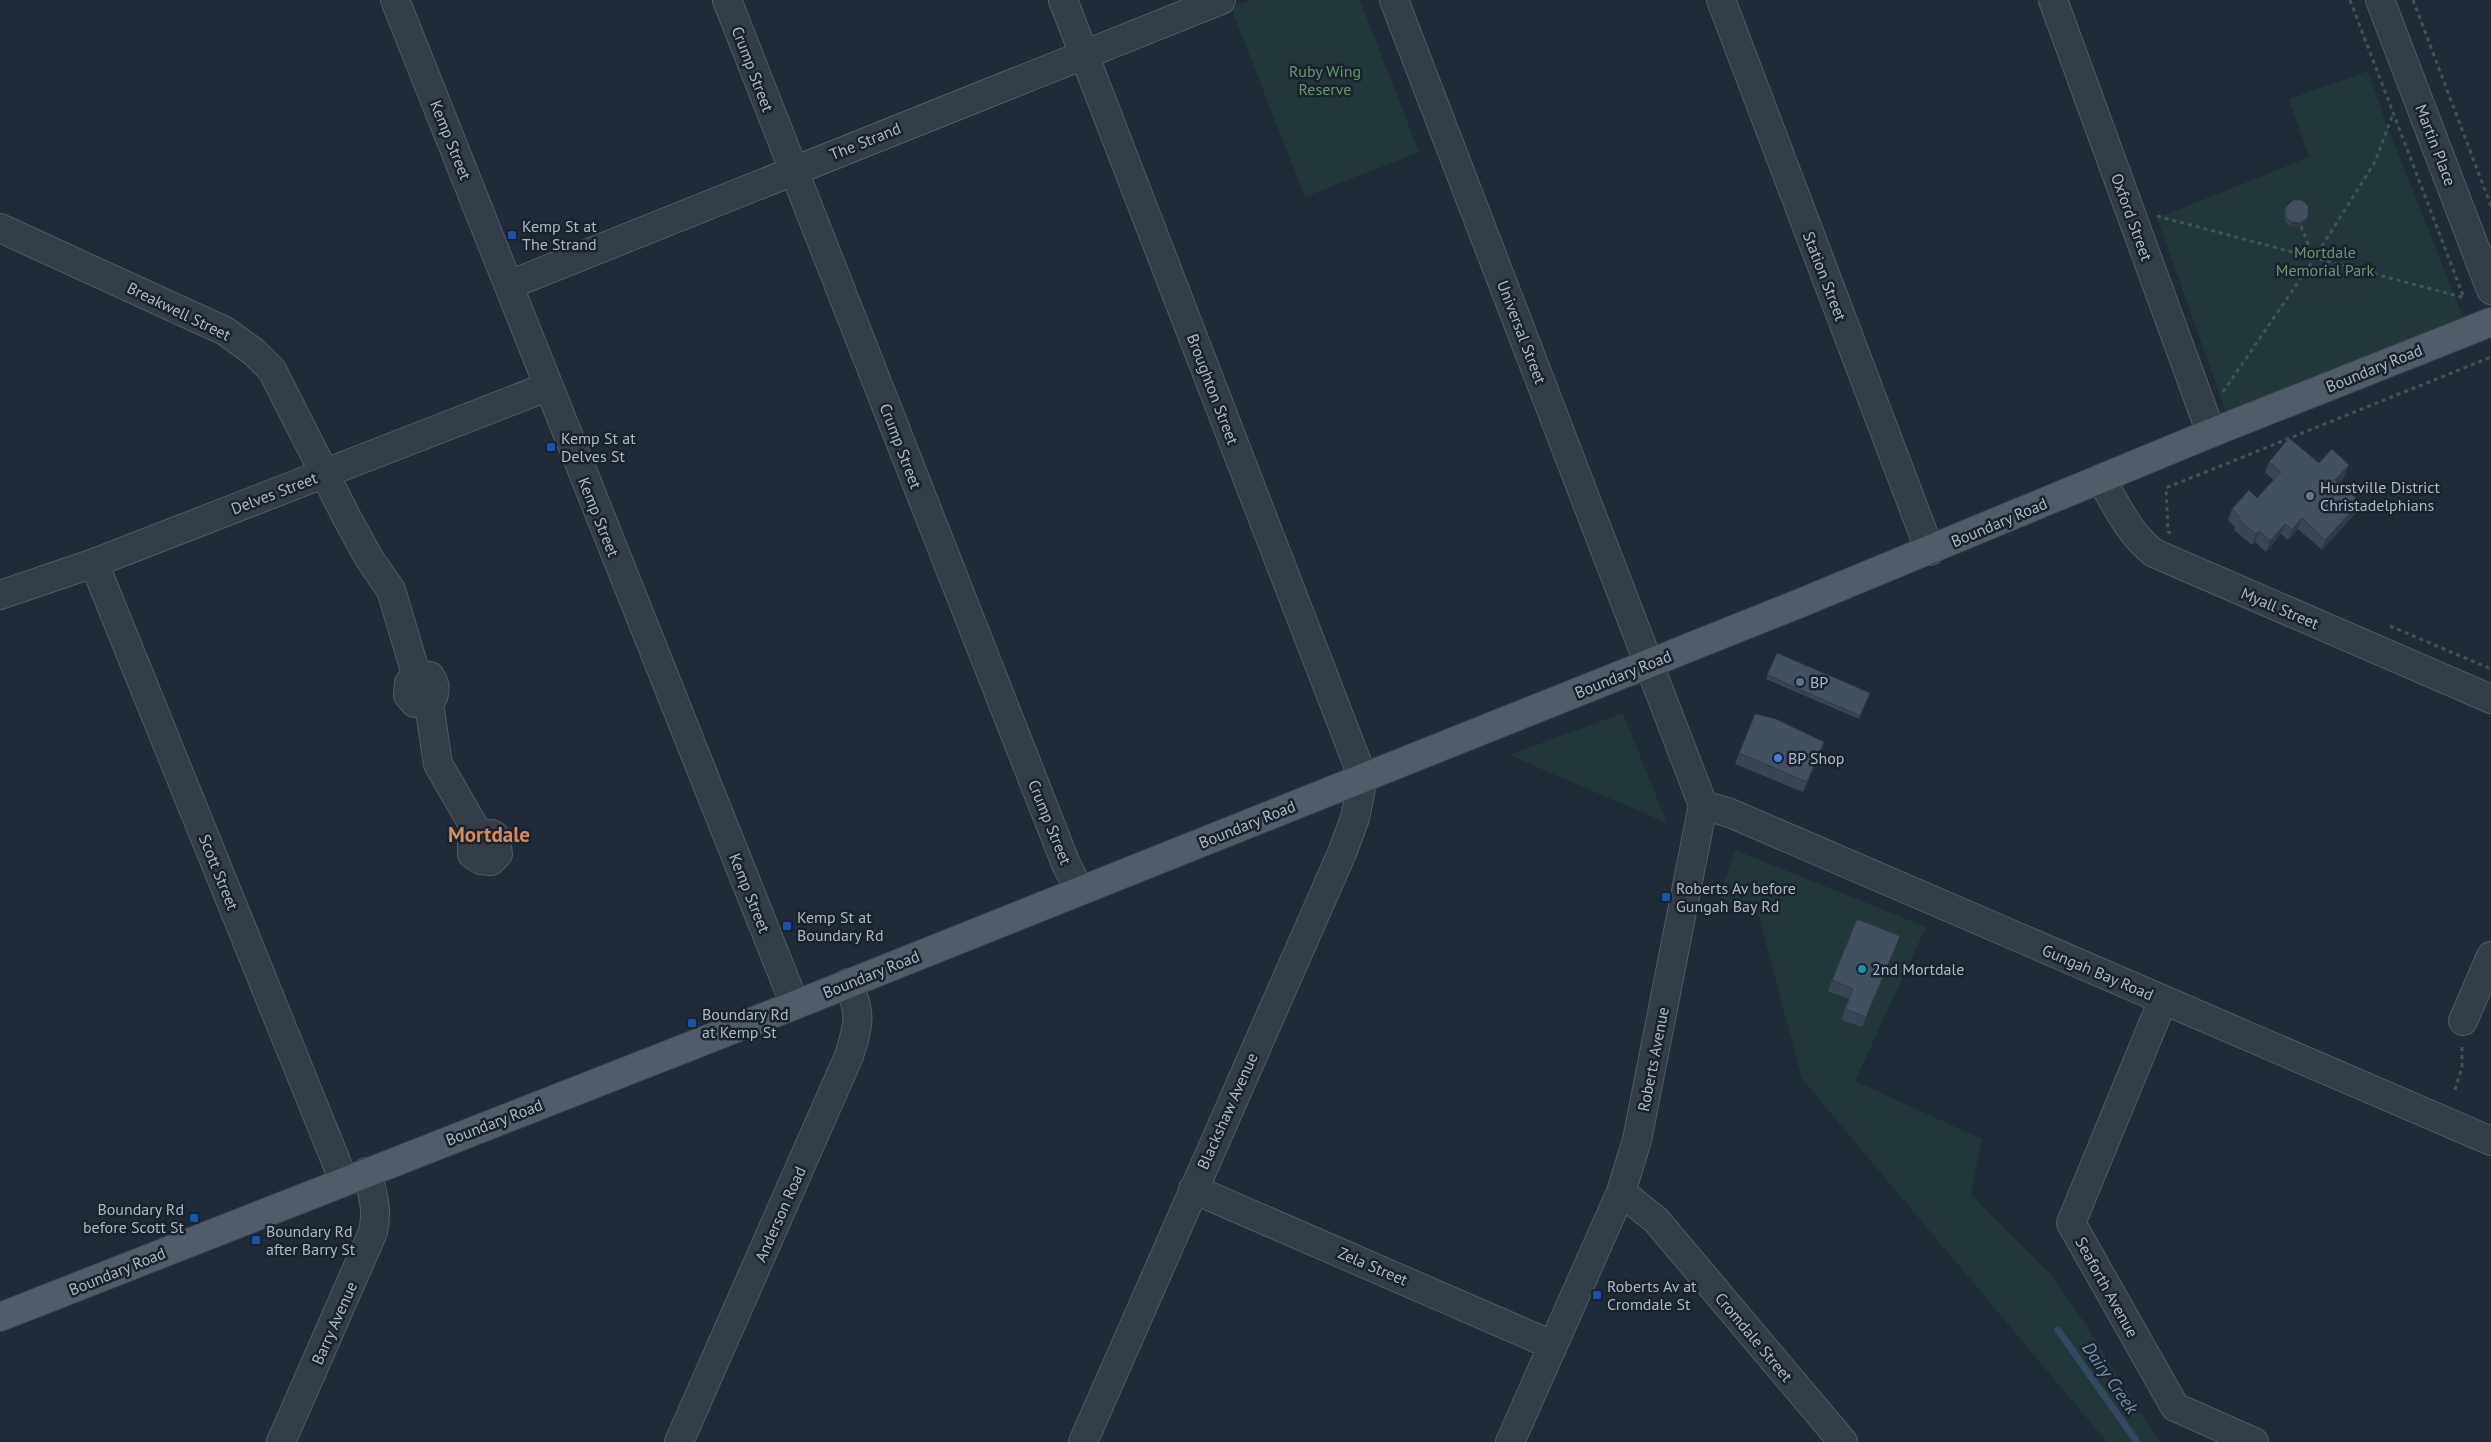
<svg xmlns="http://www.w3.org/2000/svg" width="2491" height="1442" font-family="'PT Sans',sans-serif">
  <rect width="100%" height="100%" fill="#202b38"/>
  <path fill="#223739" d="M1251 0H1360L1419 152 1305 197 1231 8Z
    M2368 71 2387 126 2463 317 2226 412 2157 218 2309 157 2289 99Z
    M1623 713 1667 823 1509 755Z
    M1735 850 1926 927 1855 1081 1982 1139 1971 1194 2050 1274 2087 1326 2159 1442H2107L1802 1079 1758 913 1719 898Z"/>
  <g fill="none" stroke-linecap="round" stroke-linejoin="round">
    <path stroke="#324760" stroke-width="7" d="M2058 1330 2137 1442"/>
    <defs>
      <path id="minor" d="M395 0 795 1005
        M727 0 1066 864 1079 890
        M1063 0 1363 778 1355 818 1342 853 1083 1442
        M1394 0 1703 805 1637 1140 1621 1192 1510 1442
        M1721 0 1930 551
        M2053 0 2211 433
        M2380 0 2491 290
        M0 228 225 331 254 352 272 370 347 518 369 558 391 590 416 674 430 676C437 686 436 694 429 704L438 764 479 835 492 834 495 836 498 854 491 861 481 860 472 854V842L479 835
        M509 285 1221 0
        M2101 479C2117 506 2129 534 2154 553L2491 699
        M94 563 344 1181
        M0 595 94 563 547 387
        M416 674 409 683 408 695 415 703 429 704
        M1703 805 1730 813 2491 1141
        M2163 1000 2071 1223 2175 1407 2254 1442
        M2463 1021 2491 956
        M1193 1189 1552 1345
        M1621 1192 1656 1220 1843 1442
        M281 1442 373 1232C378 1210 373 1194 367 1172
        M679 1442 849 1056C859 1023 862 1015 848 983"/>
      <path id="major" d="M0 1317 795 1005 1798 604 2211 433 2491 322"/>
    </defs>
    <use href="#minor" stroke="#515a66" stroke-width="30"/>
    <use href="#major" stroke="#3d4652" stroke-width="30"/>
    <path stroke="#3f5456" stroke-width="3" stroke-dasharray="4 4" stroke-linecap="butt" d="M2350 0 2464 298
      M2413 0 2491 206
      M2157 216 2465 298
      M2301 226 2314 259
      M2223 392 2314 259 2375 162 2393 114
      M2171 533 2168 532 2166 488 2491 357
      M2390 626 2491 669
      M2455 1090 2462 1067V1044"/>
    <use href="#minor" stroke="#333d48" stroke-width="28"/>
    <use href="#major" stroke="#515c69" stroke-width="28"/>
  </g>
  <path fill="#3a4553" d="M2286 207 2306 221 2300 227 2290 226 2285 221 2284 210Z
    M2269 462 2319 463 2345 476 2339 483 2356 513 2322 550 2298 529 2288 540 2281 534 2266 552 2255 542 2252 545 2234 530 2235 527 2228 520 2232 509 2257 498 2273 480 2265 472Z
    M1777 653 1870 693 1859 719 1766 679Z
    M1739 753H1821L1803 792 1735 764Z
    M1896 947 1862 1027 1841 1020 1849 999 1828 991 1832 980Z"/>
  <path fill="#2f3843" d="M2308 217 2306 221 2300 227 2290 226 2291 222Z
    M2349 465 2345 476 2332 491 2335 480Z
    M2360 502 2356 513 2322 550 2325 540Z
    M2302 518 2298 529 2288 540 2292 530Z
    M2285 524 2281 534 2266 552 2270 541Z
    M2259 531 2255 542 2252 545 2256 534Z
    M1824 742 1821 753 1803 792 1807 782Z
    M1900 936 1896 947 1862 1027 1866 1017Z"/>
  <path fill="#435060" stroke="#2f3843" d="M2293 200H2302L2308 206V217L2301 223 2291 222 2286 217V207Z
    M2289 438 2319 463 2332 449 2349 465 2335 480 2360 502 2325 540 2302 518 2292 530 2285 524 2270 541 2259 531 2256 534 2238 519 2240 517 2232 509 2249 490 2257 498 2281 472 2269 462Z
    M1777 653 1870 693 1860 716 1767 675Z
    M1755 714 1776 719 1824 742 1807 782 1739 753Z
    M1857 919 1900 936 1866 1017 1845 1009 1853 989 1832 980Z"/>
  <g fill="#1a4fb4" stroke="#19222d" stroke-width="2">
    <rect x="507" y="230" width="10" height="10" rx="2.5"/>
    <rect x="546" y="442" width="10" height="10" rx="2.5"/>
    <rect x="1661" y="892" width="10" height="10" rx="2.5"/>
    <rect x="782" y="921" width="10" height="10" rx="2.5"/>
    <rect x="687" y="1018" width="10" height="10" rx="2.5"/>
    <rect x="189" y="1213" width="10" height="10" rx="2.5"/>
    <rect x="251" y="1235" width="10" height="10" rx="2.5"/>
    <rect x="1592" y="1290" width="10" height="10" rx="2.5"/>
  </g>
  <circle fill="#6b7280" stroke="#19222d" stroke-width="2" cx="2310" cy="496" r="5"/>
  <circle fill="#5c6f8a" stroke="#19222d" stroke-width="2" cx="1800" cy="682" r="5"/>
  <circle fill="#3f7fe0" stroke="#19222d" stroke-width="2" cx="1778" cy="758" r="5"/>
  <circle fill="#0f9aa8" stroke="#19222d" stroke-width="2" cx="1862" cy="969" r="5"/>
  <g text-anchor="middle" stroke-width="5" stroke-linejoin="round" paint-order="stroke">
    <g font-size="16" fill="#aeb7c5" stroke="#19222d">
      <text transform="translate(753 69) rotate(69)" y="6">Crump Street</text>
      <text transform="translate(451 140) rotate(68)" y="6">Kemp Street</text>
      <text transform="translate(865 141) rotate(-22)" y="6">The Strand</text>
      <text transform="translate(2436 145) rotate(69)" y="6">Martin Place</text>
      <text transform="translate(2132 217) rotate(70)" y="6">Oxford Street</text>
      <text transform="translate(1825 276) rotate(69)" y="6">Station Street</text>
      <text transform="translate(179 311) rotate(26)" y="6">Breakwell Street</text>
      <text transform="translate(1522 332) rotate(69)" y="6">Universal Street</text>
      <text transform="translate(2374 368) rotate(-22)" y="6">Boundary Road</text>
      <text transform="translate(1213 389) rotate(69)" y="6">Broughton Street</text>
      <text transform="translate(901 446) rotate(69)" y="6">Crump Street</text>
      <text transform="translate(274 493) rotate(-21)" y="6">Delves Street</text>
      <text transform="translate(599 517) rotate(68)" y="6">Kemp Street</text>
      <text transform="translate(1999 522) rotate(-23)" y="6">Boundary Road</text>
      <text transform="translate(2280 608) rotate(23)" y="6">Myall Street</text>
      <text transform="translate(1623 674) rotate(-22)" y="6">Boundary Road</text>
      <text transform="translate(1050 822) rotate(68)" y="6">Crump Street</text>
      <text transform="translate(1247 824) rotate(-22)" y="6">Boundary Road</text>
      <text transform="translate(219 872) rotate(68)" y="6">Scott Street</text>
      <text transform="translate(750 893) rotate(68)" y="6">Kemp Street</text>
      <text transform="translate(2098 972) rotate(23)" y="6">Gungah Bay Road</text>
      <text transform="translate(871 974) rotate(-22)" y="6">Boundary Road</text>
      <text transform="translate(1653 1059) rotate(-79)" y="6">Roberts Avenue</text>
      <text transform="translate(1227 1111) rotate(-66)" y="6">Blackshaw Avenue</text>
      <text transform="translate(494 1122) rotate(-21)" y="6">Boundary Road</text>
      <text transform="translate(780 1214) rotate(-66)" y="6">Anderson Road</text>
      <text transform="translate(1373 1266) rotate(23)" y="6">Zela Street</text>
      <text transform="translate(117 1271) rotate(-22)" y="6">Boundary Road</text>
      <text transform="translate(2107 1287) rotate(61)" y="6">Seaforth Avenue</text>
      <text transform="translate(334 1323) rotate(-66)" y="6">Barry Avenue</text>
      <text transform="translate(1754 1337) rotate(50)" y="6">Cromdale Street</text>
    </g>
    <g font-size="16" fill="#65966e" stroke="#19222d">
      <text x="1325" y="77">Ruby Wing<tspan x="1325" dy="18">Reserve</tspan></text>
      <text x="2325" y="258">Mortdale<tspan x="2325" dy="18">Memorial Park</tspan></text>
    </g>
    <g font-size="16" fill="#aeb7c5" stroke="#19222d" text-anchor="start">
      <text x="522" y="232">Kemp St at<tspan x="522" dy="18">The Strand</tspan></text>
      <text x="561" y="444">Kemp St at<tspan x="561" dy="18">Delves St</tspan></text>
      <text x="2320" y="493">Hurstville District<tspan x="2320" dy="18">Christadelphians</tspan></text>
      <text x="1810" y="688">BP</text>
      <text x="1788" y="764">BP Shop</text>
      <text x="1676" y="894">Roberts Av before<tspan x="1676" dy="18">Gungah Bay Rd</tspan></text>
      <text x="797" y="923">Kemp St at<tspan x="797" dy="18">Boundary Rd</tspan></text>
      <text x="1872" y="975">2nd Mortdale</text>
      <text x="702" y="1020">Boundary Rd<tspan x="702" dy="18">at Kemp St</tspan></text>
      <text x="184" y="1215" text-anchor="end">Boundary Rd<tspan x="184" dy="18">before Scott St</tspan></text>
      <text x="266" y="1237">Boundary Rd<tspan x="266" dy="18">after Barry St</tspan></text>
      <text x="1607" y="1292">Roberts Av at<tspan x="1607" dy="18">Cromdale St</tspan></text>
    </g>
    <g font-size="18" font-style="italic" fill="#748fae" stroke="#19222d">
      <text transform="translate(2110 1378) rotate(55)" y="6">Dairy Creek</text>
    </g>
    <g font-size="21" font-weight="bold" fill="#d58a58" stroke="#19222d">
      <text x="489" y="842">Mortdale</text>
    </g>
  </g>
</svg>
